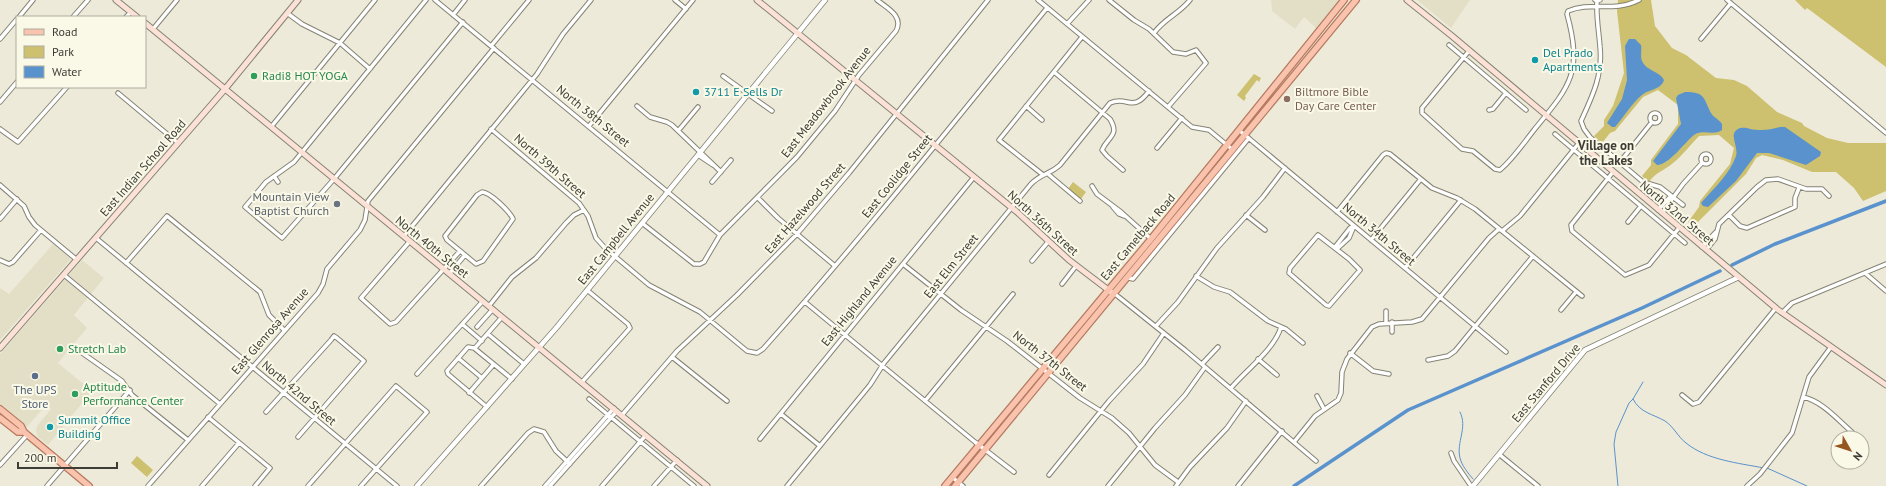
<svg xmlns="http://www.w3.org/2000/svg" width="1886" height="486" font-family="'PT Sans',sans-serif">
  <rect width="100%" height="100%" fill="#edead9"/>
  <path fill="#e3dfc7" d="M1271 0H1339L1316 28 1304 17 1295 29 1272 11Z
    M1417 0H1470L1451 28Z
    M53 244 71 259 0 340V288L9 294Z
    M82 260 104 278 74 315 87 328 58 363 92 391 48 445 38 437 36 431 37 426 51 409 46 405 27 427 0 405V354Z"/>
  <path fill="#cdc06f" d="M1618 0H1651L1655 26 1672 48 1686 55 1712 75 1716 78 1734 80 1747 86 1777 112 1802 123 1804 126 1827 138 1848 143H1886V191L1863 201 1854 188 1836 172H1812L1783 160 1762 155 1756 158 1746 174 1693 227 1688 222 1699 207 1700 201 1730 164 1734 148 1719 135 1699 136C1690 145 1683 155 1673 163 1664 171 1657 171 1649 182L1642 176 1651 165V160L1678 124V105L1658 90 1643 97 1615 131 1610 133 1602 143 1594 136 1604 126V120L1613 106 1624 73 1617 11Z
    M1795 0H1886V67L1807 8 1805 10Z
    M1254 74 1261 78 1259 82 1257 80 1245 96 1246 98 1244 101 1237 95Z
    M1073 182 1086 192 1081 199 1068 189Z
    M137 456 153 470 147 477 131 463Z"/>
  <path fill="#5a92cd" d="M1629 39H1635L1641 45C1642 50 1640 56 1642 61 1646 71 1660 71 1664 80 1661 90 1649 89 1642 95 1631 104 1624 117 1615 127H1612L1607 123 1622 99 1627 80 1625 46Z
    M1685 92C1706 92 1703 98 1711 113 1714 118 1719 119 1722 124V130C1714 136 1703 129 1694 135 1685 142 1669 165 1657 165L1653 161 1681 124 1676 98 1678 95Z
    M1780 127H1785L1821 152 1820 156 1806 165 1769 153H1757L1736 181 1708 207 1703 206 1701 203C1713 189 1730 174 1736 156 1739 147 1728 134 1738 129 1742 127 1747 128 1750 129 1762 131 1769 130 1780 127Z"/>
  <g fill="none" stroke-linecap="round" stroke-linejoin="round">
    <path stroke="#5a92cd" stroke-width="1" d="M1633 399C1640 413 1653 414 1665 421 1674 427 1678 437 1686 443 1707 460 1738 463 1764 468
      M1460 412C1468 428 1456 442 1460 458 1462 466 1468 473 1473 479
      M1767 468 1807 486
      M1618 486 1614 444 1616 432 1629 403 1633 399 1643 382"/>
    <path stroke="#5a92cd" stroke-width="3.5" d="M1732 265 1775 244 1886 201
      M1294 486 1408 410 1642 308 1720 271"/>
    <defs>
      <path id="minor" d="M426 0 294 162 266 182 245 207 282 238 334 179 463 22
        M435 0 720 235
        M675 0 686 9
        M1038 0 1192 127 1209 130 1233 150
        M1109 0 1134 20 1149 29 1173 52 1186 54 1196 50 1206 63 1168 107
        M1595 0 1597 1 1600 0
        M1727 0 1886 133
        M1597 1C1596 17 1599 32 1600 47 1603 75 1592 97 1581 121L1584 129 1590 137 1643 182 1660 187 1683 205
        M287 13 302 24 340 43 370 69
        M453 15 465 0
        M19 17 33 0
        M73 17 88 0
        M126 17 131 12
        M1067 24 1089 0
        M153 29 177 0
        M1154 33C1165 18 1179 14 1190 0
        M0 39 17 19
        M1701 39 1731 3
        M1449 45 1526 110
        M491 46 529 0
        M1469 51 1422 108V113L1462 149 1473 151 1495 169 1500 170C1513 159 1523 144 1534 130 1570 86 1583 73 1567 14L1568 11C1591 1 1613 13 1639 0
        M1054 72 1110 119C1120 136 1108 136 1102 150L1107 156 1123 170
        M723 76 772 111
        M118 93 178 143
        M0 102 17 82
        M637 106 650 117 667 122 672 125 721 172
        M1026 106 1042 120
        M1489 110 1493 109 1506 93
        M1650 118a5 5 0 1 1 10 0a5 5 0 1 1-10 0Z
        M589 126 693 0
        M271 127 375 0
        M0 129 18 142 67 87
        M491 129 579 203 588 216 596 238 605 248 649 285 700 312 747 351 757 353 763 349C862 238 954 122 1047 8
        M678 131 698 107
        M1240 131 1506 352
        M1555 134 1685 243
        M1157 148 1182 118
        M1701 159a5 5 0 1 1 10 0a5 5 0 1 1-10 0Z
        M698 155 713 165
        M1620 162 1652 122
        M1613 172 1571 225 1572 231 1625 275 1649 265 1679 228
        M1042 174 999 140 1082 37
        M1048 174 1080 201
        M274 176 278 182
        M712 182 731 160
        M0 185 24 206 29 217 35 225 77 260
        M1092 186 1097 194 1121 212 1151 239
        M482 192C490 192 510 212 513 219L483 261 476 264 447 240 445 236 477 195Z
        M758 198 778 218 835 266
        M1113 207 1119 214 1124 216
        M1658 210 1669 198 1673 197
        M1337 212 1383 155 1386 153 1390 154 1432 188 1457 198 1475 209 1582 296
        M1662 213 1683 184 1702 163
        M1246 215 1265 230
        M1729 215 1740 226 1747 228 1795 207V198L1799 188
        M0 219 17 199
        M1628 222 1641 206
        M642 223 694 264H700L704 262 720 235 797 157 835 111 859 75 896 31C904 16 887 8 877 0
        M1502 231 1520 216 1579 143
        M1318 235 1349 259 1360 270 1329 306 1326 305 1289 273 1290 268Z
        M404 236 537 74 563 34 591 0
        M96 238 397 486
        M1371 240 1420 180
        M410 241 361 298 390 324 396 322 460 251
        M1335 247 1350 228 1354 226
        M1702 247 1716 232
        M1337 249 1349 238 1354 226
        M1706 250 1715 239 1719 224 1757 187 1766 180 1778 179 1806 189H1822L1829 196
        M0 260 9 264 13 262 41 230
        M1032 261 1048 242
        M126 263 167 216 260 292 269 315 284 330
        M903 264 961 310 1007 341 1080 398 1112 418 1129 433 1155 465 1178 482
        M1405 268 1461 200
        M1865 273 1886 291
        M449 274 465 255
        M64 275 220 404
        M1196 276 1214 287 1230 292 1268 321 1286 329 1303 343
        M1129 278 1133 279 1249 138
        M1062 284 1076 266
        M1115 294 1185 350 1316 461
        M805 302 975 442 1014 472
        M489 306 512 277 536 258 566 223 574 215 584 210
        M1561 310 1576 292
        M1386 311V322
        M1782 313 1792 303 1886 264
        M1392 322V332
        M462 324 482 341
        M1156 326 1178 302 1217 248 1263 197 1285 168
        M477 327 493 309
        M488 334 524 364
        M475 348 502 317
        M78 350 122 381 132 395 188 440
        M1350 353 1373 371 1389 374
        M672 357 727 401
        M458 358 482 378
        M1258 359 1277 375
        M1428 360 1448 356 1455 351 1533 256
        M1202 364 1218 347
        M417 374 483 301
        M582 382 630 328 628 324 587 290
        M1231 388C1246 370 1274 350 1281 327
        M469 393 494 364
        M1682 395 1693 404 1699 402 1776 308
        M1317 396 1324 409
        M1803 397C1822 401 1838 420 1852 432L1853 438
        M589 399 694 486
        M925 401 1013 294
        M487 407 448 374 447 371 468 347 474 348 512 379
        M266 412 331 340 334 336 337 338 364 361 298 437
        M781 414 820 446
        M622 415 677 351 737 295 797 234 849 173 988 0
        M208 417 270 468 255 486
        M760 439 974 177
        M1294 442 1315 416 1338 400 1341 393 1342 372 1347 359 1372 327 1379 324 1412 322 1422 319 1489 238 1499 229
        M1451 453 1454 461 1471 486
        M1500 455 1538 486
        M0 465 27 435
        M1049 475 1109 401 1143 364 1164 333
        M952 477 963 486
        M47 486 130 390
        M148 486 318 293 323 284 327 269 360 230 365 220 368 201 494 48
        M202 486 239 443
        M308 486 396 386 427 412 361 486
        M481 486 528 433 534 429 544 432 556 451 570 464
        M545 486 614 408
        M550 486 617 411
        M602 486 646 435
        M654 486 677 460
        M787 486 870 385 884 363 1031 184C1042 173 1049 175 1060 165L1110 103C1128 95 1132 114 1149 91
        M1108 486 1155 428 1185 395 1205 367
        M1176 486 1190 467 1227 428 1246 401
        M1238 486 1282 431
        M1747 486 1760 474 1792 433 1809 377 1831 347"/>
      <path id="tertiary" d="M417 486 557 327 825 0
        M1473 486 1585 350 1739 277"/>
      <path id="secondary" d="M116 0 137 17
        M757 0 1017 212 1069 260 1111 292
        M1407 0 1452 36 1777 309 1886 385
        M145 23 707 486
        M0 348 225 89 298 0"/>
      <path id="primary" d="M0 409 21 426 24 432 89 486
        M0 418 18 432H24
        M945 486 1151 239 1344 0
        M955 486 1356 0"/>
    </defs>
    <use href="#minor" stroke="#858374" stroke-width="5.5"/>
    <use href="#tertiary" stroke="#858374" stroke-width="6"/>
    <use href="#secondary" stroke="#858374" stroke-width="7"/>
    <use href="#primary" stroke="#b57a5f" stroke-width="8"/>
    <use href="#minor" stroke="#fff" stroke-width="3.5"/>
    <use href="#tertiary" stroke="#fff" stroke-width="4.5"/>
    <use href="#secondary" stroke="#fce1d6" stroke-width="5"/>
    <use href="#primary" stroke="#fac3ad" stroke-width="5.5"/>
  </g>
  <g fill="#0f9aa8" stroke="#faf8e7" stroke-width="1.5">
    <circle cx="1535" cy="60" r="4"/>
    <circle cx="696" cy="92" r="4"/>
    <circle cx="50" cy="427" r="4"/>
  </g>
  <g fill="#2e9e5b" stroke="#faf8e7" stroke-width="1.5">
    <circle cx="254" cy="76" r="4"/>
    <circle cx="60" cy="349" r="4"/>
    <circle cx="75" cy="394" r="4"/>
  </g>
  <circle fill="#8d6e63" stroke="#faf8e7" stroke-width="1.5" cx="1287" cy="99" r="4"/>
  <circle fill="#6b7280" stroke="#faf8e7" stroke-width="1.5" cx="337" cy="204" r="4"/>
  <circle fill="#5c6f8a" stroke="#faf8e7" stroke-width="1.5" cx="35" cy="376" r="4"/>
  <g text-anchor="middle" stroke-width="4" stroke-linejoin="round" paint-order="stroke">
    <g font-size="12" fill="#0d838f" stroke="#faf8e7" text-anchor="start">
      <text x="1543" y="57">Del Prado<tspan x="1543" dy="14">Apartments</tspan></text>
      <text x="704" y="96">3711 E Sells Dr</text>
      <text x="58" y="424">Summit Office<tspan x="58" dy="14">Building</tspan></text>
    </g>
    <g font-size="12" fill="#27864d" stroke="#faf8e7" text-anchor="start">
      <text x="262" y="80">Radi8 HOT YOGA</text>
      <text x="68" y="353">Stretch Lab</text>
      <text x="83" y="391">Aptitude<tspan x="83" dy="14">Performance Center</tspan></text>
    </g>
    <g font-size="12" fill="#785e54" stroke="#faf8e7" text-anchor="start">
      <text x="1295" y="96">Biltmore Bible<tspan x="1295" dy="14">Day Care Center</tspan></text>
    </g>
    <g font-size="12" fill="#3d3c35" stroke="#faf8e7">
      <text transform="translate(826 102) rotate(-52)" y="4">East Meadowbrook Avenue</text>
      <text transform="translate(593 116) rotate(39)" y="4">North 38th Street</text>
      <text transform="translate(550 166) rotate(41)" y="4">North 39th Street</text>
      <text transform="translate(143 168) rotate(-49)" y="4">East Indian School Road</text>
      <text transform="translate(897 176) rotate(-51)" y="4">East Coolidge Street</text>
      <text transform="translate(805 208) rotate(-49)" y="4">East Hazelwood Street</text>
      <text transform="translate(1677 213) rotate(40)" y="4">North 32nd Street</text>
      <text transform="translate(1043 223) rotate(42)" y="4">North 36th Street</text>
      <text transform="translate(1379 234) rotate(40)" y="4">North 34th Street</text>
      <text transform="translate(1138 237) rotate(-50)" y="4">East Camelback Road</text>
      <text transform="translate(616 239) rotate(-51)" y="4">East Campbell Avenue</text>
      <text transform="translate(432 247) rotate(39)" y="4">North 40th Street</text>
      <text transform="translate(951 266) rotate(-51)" y="4">East Elm Street</text>
      <text transform="translate(859 301) rotate(-51)" y="4">East Highland Avenue</text>
      <text transform="translate(270 331) rotate(-49)" y="4">East Glenrosa Avenue</text>
      <text transform="translate(1050 361) rotate(38)" y="4">North 37th Street</text>
      <text transform="translate(1546 383) rotate(-50)" y="4">East Stanford Drive</text>
      <text transform="translate(299 393) rotate(40)" y="4">North 42nd Street</text>
    </g>
    <g font-size="12" fill="#5b616d" stroke="#faf8e7" text-anchor="end">
      <text x="329" y="201">Mountain View<tspan x="329" dy="14">Baptist Church</tspan></text>
    </g>
    <g font-size="12" fill="#4e5e75" stroke="#faf8e7">
      <text x="35" y="394">The UPS<tspan x="35" dy="14">Store</tspan></text>
    </g>
    <g font-size="13" font-weight="bold" fill="#3d3c35" stroke="#faf8e7">
      <text x="1606" y="150">Village on<tspan x="1606" dy="15">the Lakes</tspan></text>
    </g>
  </g>
  <rect x="16" y="16" width="130" height="72" fill="#faf8e7" stroke="#aeada0"/>
  <rect x="24" y="29" width="20" height="6" fill="#fac3ad" stroke="#aeada0"/>
  <text x="52" y="36" font-size="12" fill="#3d3c35">Road</text>
  <rect x="24" y="46" width="20" height="12" fill="#cdc06f" stroke="#aeada0"/>
  <text x="52" y="56" font-size="12" fill="#3d3c35">Park</text>
  <rect x="24" y="66" width="20" height="12" fill="#5a92cd" stroke="#aeada0"/>
  <text x="52" y="76" font-size="12" fill="#3d3c35">Water</text>
  <g transform="translate(1850 450) rotate(129)"><circle r="19" fill="#faf8e7" stroke="#aeada0"/>
  <path d="M0-3L7 15L0 10L-7 15Z" fill="#965620"/>
  <text y="-6" font-size="11" font-weight="bold" text-anchor="middle" fill="#3d3c35">N</text>
  </g>
  <path d="M18 462v6h99v-6" fill="none" stroke="#3d3c35" stroke-width="2"/>
  <text x="24" y="462" font-size="12" fill="#3d3c35" stroke="#faf8e7" stroke-width="3" paint-order="stroke">200 m</text>
</svg>
